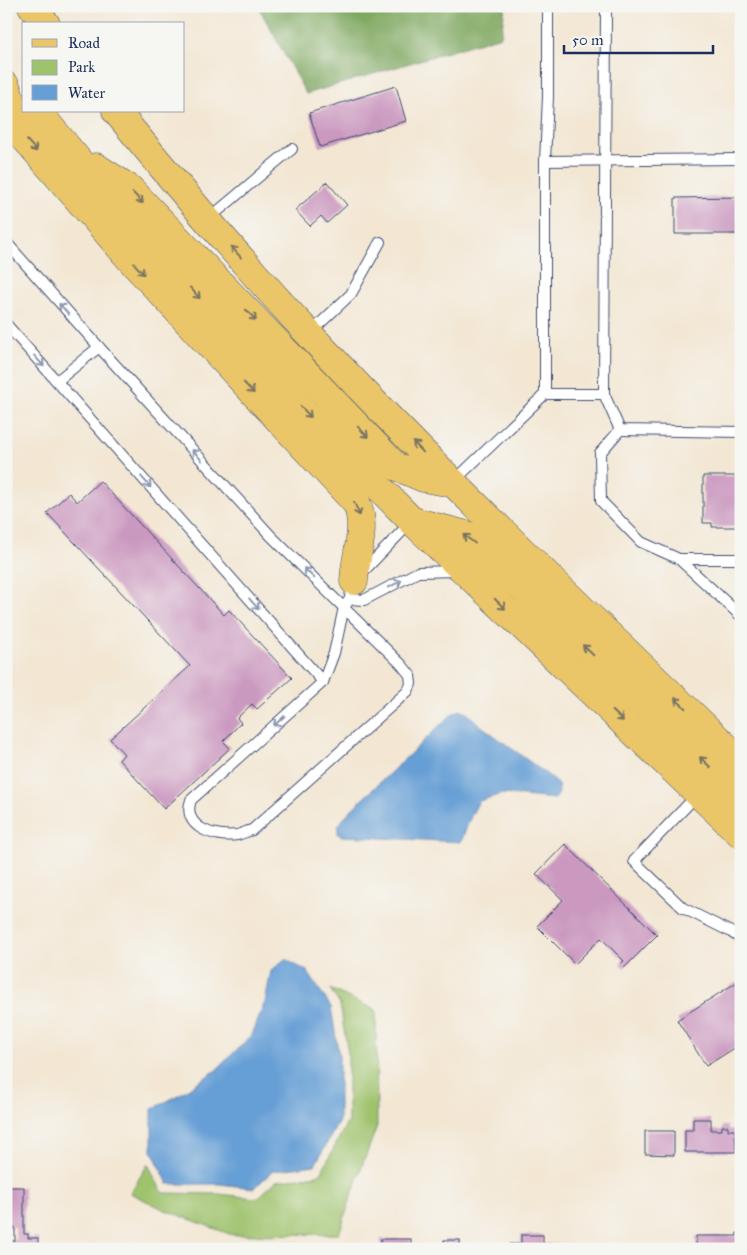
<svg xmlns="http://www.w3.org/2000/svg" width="747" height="1255" font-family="'IM FELL Great Primer',serif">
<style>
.green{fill:#9fc26c;stroke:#5d7865}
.forest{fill:#7fa860;stroke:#4d6c5f}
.water{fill:#669fd5;stroke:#40679a}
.building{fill:#cb99c0}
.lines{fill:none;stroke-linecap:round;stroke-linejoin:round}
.lane-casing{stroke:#3b4b70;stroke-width:12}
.primary-casing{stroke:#3b4b70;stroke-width:29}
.lane{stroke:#fff;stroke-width:10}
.primary{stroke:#ebc669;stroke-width:28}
.oneway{stroke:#797363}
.oneway2{stroke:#8d97ae}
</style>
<rect width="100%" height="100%" fill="#f6f6f2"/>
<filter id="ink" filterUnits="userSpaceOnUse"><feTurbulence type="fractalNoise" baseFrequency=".02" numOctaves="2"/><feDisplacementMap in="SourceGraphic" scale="10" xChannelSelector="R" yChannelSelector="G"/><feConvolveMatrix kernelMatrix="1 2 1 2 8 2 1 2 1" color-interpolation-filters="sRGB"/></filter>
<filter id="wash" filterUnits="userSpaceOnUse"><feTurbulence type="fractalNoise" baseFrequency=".0096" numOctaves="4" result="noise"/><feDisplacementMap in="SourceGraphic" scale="20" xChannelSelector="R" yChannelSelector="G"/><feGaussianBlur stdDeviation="1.12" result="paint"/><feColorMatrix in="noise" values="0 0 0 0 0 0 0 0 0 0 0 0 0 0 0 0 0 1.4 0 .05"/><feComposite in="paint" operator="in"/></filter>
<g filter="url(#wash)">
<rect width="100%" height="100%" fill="#f3e7d4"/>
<polygon class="green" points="330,989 376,1010 377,1126 356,1182 339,1234 232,1235 165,1210 130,1193 148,1164 160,1188 164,1193 219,1194 255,1198 260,1196 276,1181 317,1175 321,1173 348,1121 348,1054 340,1005"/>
<polygon class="forest" points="258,6 505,6 501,36 306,94"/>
<g class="water">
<polygon points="460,710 468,714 480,725 553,779 558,785 559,793 555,799 502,794 479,801 471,816 461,842 342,836 338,834 338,826 349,812 452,714"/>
<polygon points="285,959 307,971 331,1007 339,1056 339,1121 315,1165 273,1171 254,1188 219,1184 168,1184 152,1151 152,1109 177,1096 215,1071 252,1035 265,1002 271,971"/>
</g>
<g id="blocks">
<g class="building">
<polygon points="396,86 406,121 320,147 309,113"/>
<polygon points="327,182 347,205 327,223 321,216 310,226 295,210"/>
<polygon points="741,197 741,234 675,234 675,198"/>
<polygon points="703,476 741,476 740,527 712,527 712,523 703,523"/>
<polygon points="100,481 224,615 229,610 292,678 257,709 252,704 237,718 241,723 223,741 230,748 164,809 119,760 124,754 110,739 190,666 47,513 69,493 77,502"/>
<polygon points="565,844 657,935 624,968 620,964 624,961 601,938 575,964 537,926 563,900 536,874"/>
<polygon points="737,982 741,987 741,1044 706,1066 677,1020"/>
<polygon points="693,1119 711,1119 711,1130 722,1130 722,1126 728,1126 728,1130 735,1130 736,1152 685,1152 685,1130 693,1130"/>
<polygon points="645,1131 674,1131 674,1155 645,1154"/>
<polygon points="6,1187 24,1187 24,1234 28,1234 28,1238 38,1238 38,1249 6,1249 6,1241 15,1241 15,1227 6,1227"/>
<polygon points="737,1233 741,1233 741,1249 696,1249 696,1236 737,1236"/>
<polygon points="521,1235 543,1235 543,1244 558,1244 558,1249 509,1249 509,1244 521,1244"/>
<rect x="381" y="1239" width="30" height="10"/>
<rect x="444" y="1240" width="16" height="9"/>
</g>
</g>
</g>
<g filter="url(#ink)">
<use href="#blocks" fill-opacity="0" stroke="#3b4b70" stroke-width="1"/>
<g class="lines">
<g class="lane-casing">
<g id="lane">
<polyline points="606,6 604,394 620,430 741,432"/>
<polyline points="545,161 741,159"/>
<path d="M208,219C237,196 263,172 292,149"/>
<path d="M6,242L99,347L271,536L401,664L410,675L411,684L408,691L252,830C247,831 242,834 237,835C216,838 181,828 191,800L323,682L6,324"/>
<polyline points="310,333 351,294 380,242"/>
<polyline points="57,381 99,347"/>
<polyline points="545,394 545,161 548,97 548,6"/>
<polyline points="620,430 600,453 601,501 641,542 679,559 741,616"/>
<polyline points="453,482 545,394 604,394"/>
<polyline points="679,559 741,559"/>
<polyline points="350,599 364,600 418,572 457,571"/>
<polyline points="323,682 334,653 344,607 350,599 351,589 354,581 411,522"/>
<polyline points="698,794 634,861 683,908 731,932 741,939"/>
</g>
</g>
<g class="primary-casing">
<g id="primary">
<polyline points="32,6 46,24"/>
<path d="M6,86L23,136L138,268L357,504C367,530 355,555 354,581"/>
<polyline points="37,111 93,178 171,267 303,410 412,521 741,834"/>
<path d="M116,111C178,187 242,262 309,334C447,482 594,621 741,761"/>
<polyline points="96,167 130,189 395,466 423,478 452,483"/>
<polyline points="413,521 467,535 741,796"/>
</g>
</g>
<use href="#lane" class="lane"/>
<use href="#primary" class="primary"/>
</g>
<defs><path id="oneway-shaft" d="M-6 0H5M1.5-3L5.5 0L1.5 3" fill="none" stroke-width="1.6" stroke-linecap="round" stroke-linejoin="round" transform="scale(1.25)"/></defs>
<g class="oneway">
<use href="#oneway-shaft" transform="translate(32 146) rotate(49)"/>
<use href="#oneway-shaft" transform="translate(138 198) rotate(46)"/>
<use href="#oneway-shaft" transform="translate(236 252) rotate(-131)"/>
<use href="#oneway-shaft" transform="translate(139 269) rotate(48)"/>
<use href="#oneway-shaft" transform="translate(195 293) rotate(48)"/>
<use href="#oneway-shaft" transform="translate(251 315) rotate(46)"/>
<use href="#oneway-shaft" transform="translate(249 388) rotate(47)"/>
<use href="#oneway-shaft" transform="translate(306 412) rotate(46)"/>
<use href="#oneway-shaft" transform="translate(363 432) rotate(46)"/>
<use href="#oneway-shaft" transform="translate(418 447) rotate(-134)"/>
<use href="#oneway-shaft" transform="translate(357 509) rotate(66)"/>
<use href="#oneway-shaft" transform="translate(469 539) rotate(-143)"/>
<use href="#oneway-shaft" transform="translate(500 604) rotate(44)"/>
<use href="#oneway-shaft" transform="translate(588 650) rotate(-136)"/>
<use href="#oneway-shaft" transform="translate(680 703) rotate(-136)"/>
<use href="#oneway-shaft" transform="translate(618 716) rotate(44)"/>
<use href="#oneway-shaft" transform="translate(705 762) rotate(-136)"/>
</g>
<g class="oneway2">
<use href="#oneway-shaft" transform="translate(64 309) rotate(-132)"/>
<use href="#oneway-shaft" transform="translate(39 361) rotate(48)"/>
<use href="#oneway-shaft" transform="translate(197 455) rotate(-132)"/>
<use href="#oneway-shaft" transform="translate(146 482) rotate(49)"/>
<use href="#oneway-shaft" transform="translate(309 573) rotate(-136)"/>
<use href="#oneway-shaft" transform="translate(395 584) rotate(-28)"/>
<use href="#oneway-shaft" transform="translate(254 604) rotate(49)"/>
<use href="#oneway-shaft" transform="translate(279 721) rotate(138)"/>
</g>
</g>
<rect width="747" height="1255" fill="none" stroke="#f6f6f2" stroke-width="25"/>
<rect x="22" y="22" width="162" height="90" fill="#f6f6f2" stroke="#9ea6b7"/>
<rect x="32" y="39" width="25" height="8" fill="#ebc669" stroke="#9ea6b7"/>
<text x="68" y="48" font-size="15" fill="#1b2f5e">Road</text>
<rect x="32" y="60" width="25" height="15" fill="#9fc26c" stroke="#9ea6b7"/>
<text x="68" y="72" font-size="15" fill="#1b2f5e">Park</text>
<rect x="32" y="85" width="25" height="15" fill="#669fd5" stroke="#9ea6b7"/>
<text x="68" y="98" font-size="15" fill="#1b2f5e">Water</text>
<path d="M564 45v8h149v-8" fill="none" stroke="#1b2f5e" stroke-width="2.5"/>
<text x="572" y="45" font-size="15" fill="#1b2f5e" stroke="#f6f6f2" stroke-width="4" paint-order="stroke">50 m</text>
</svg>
